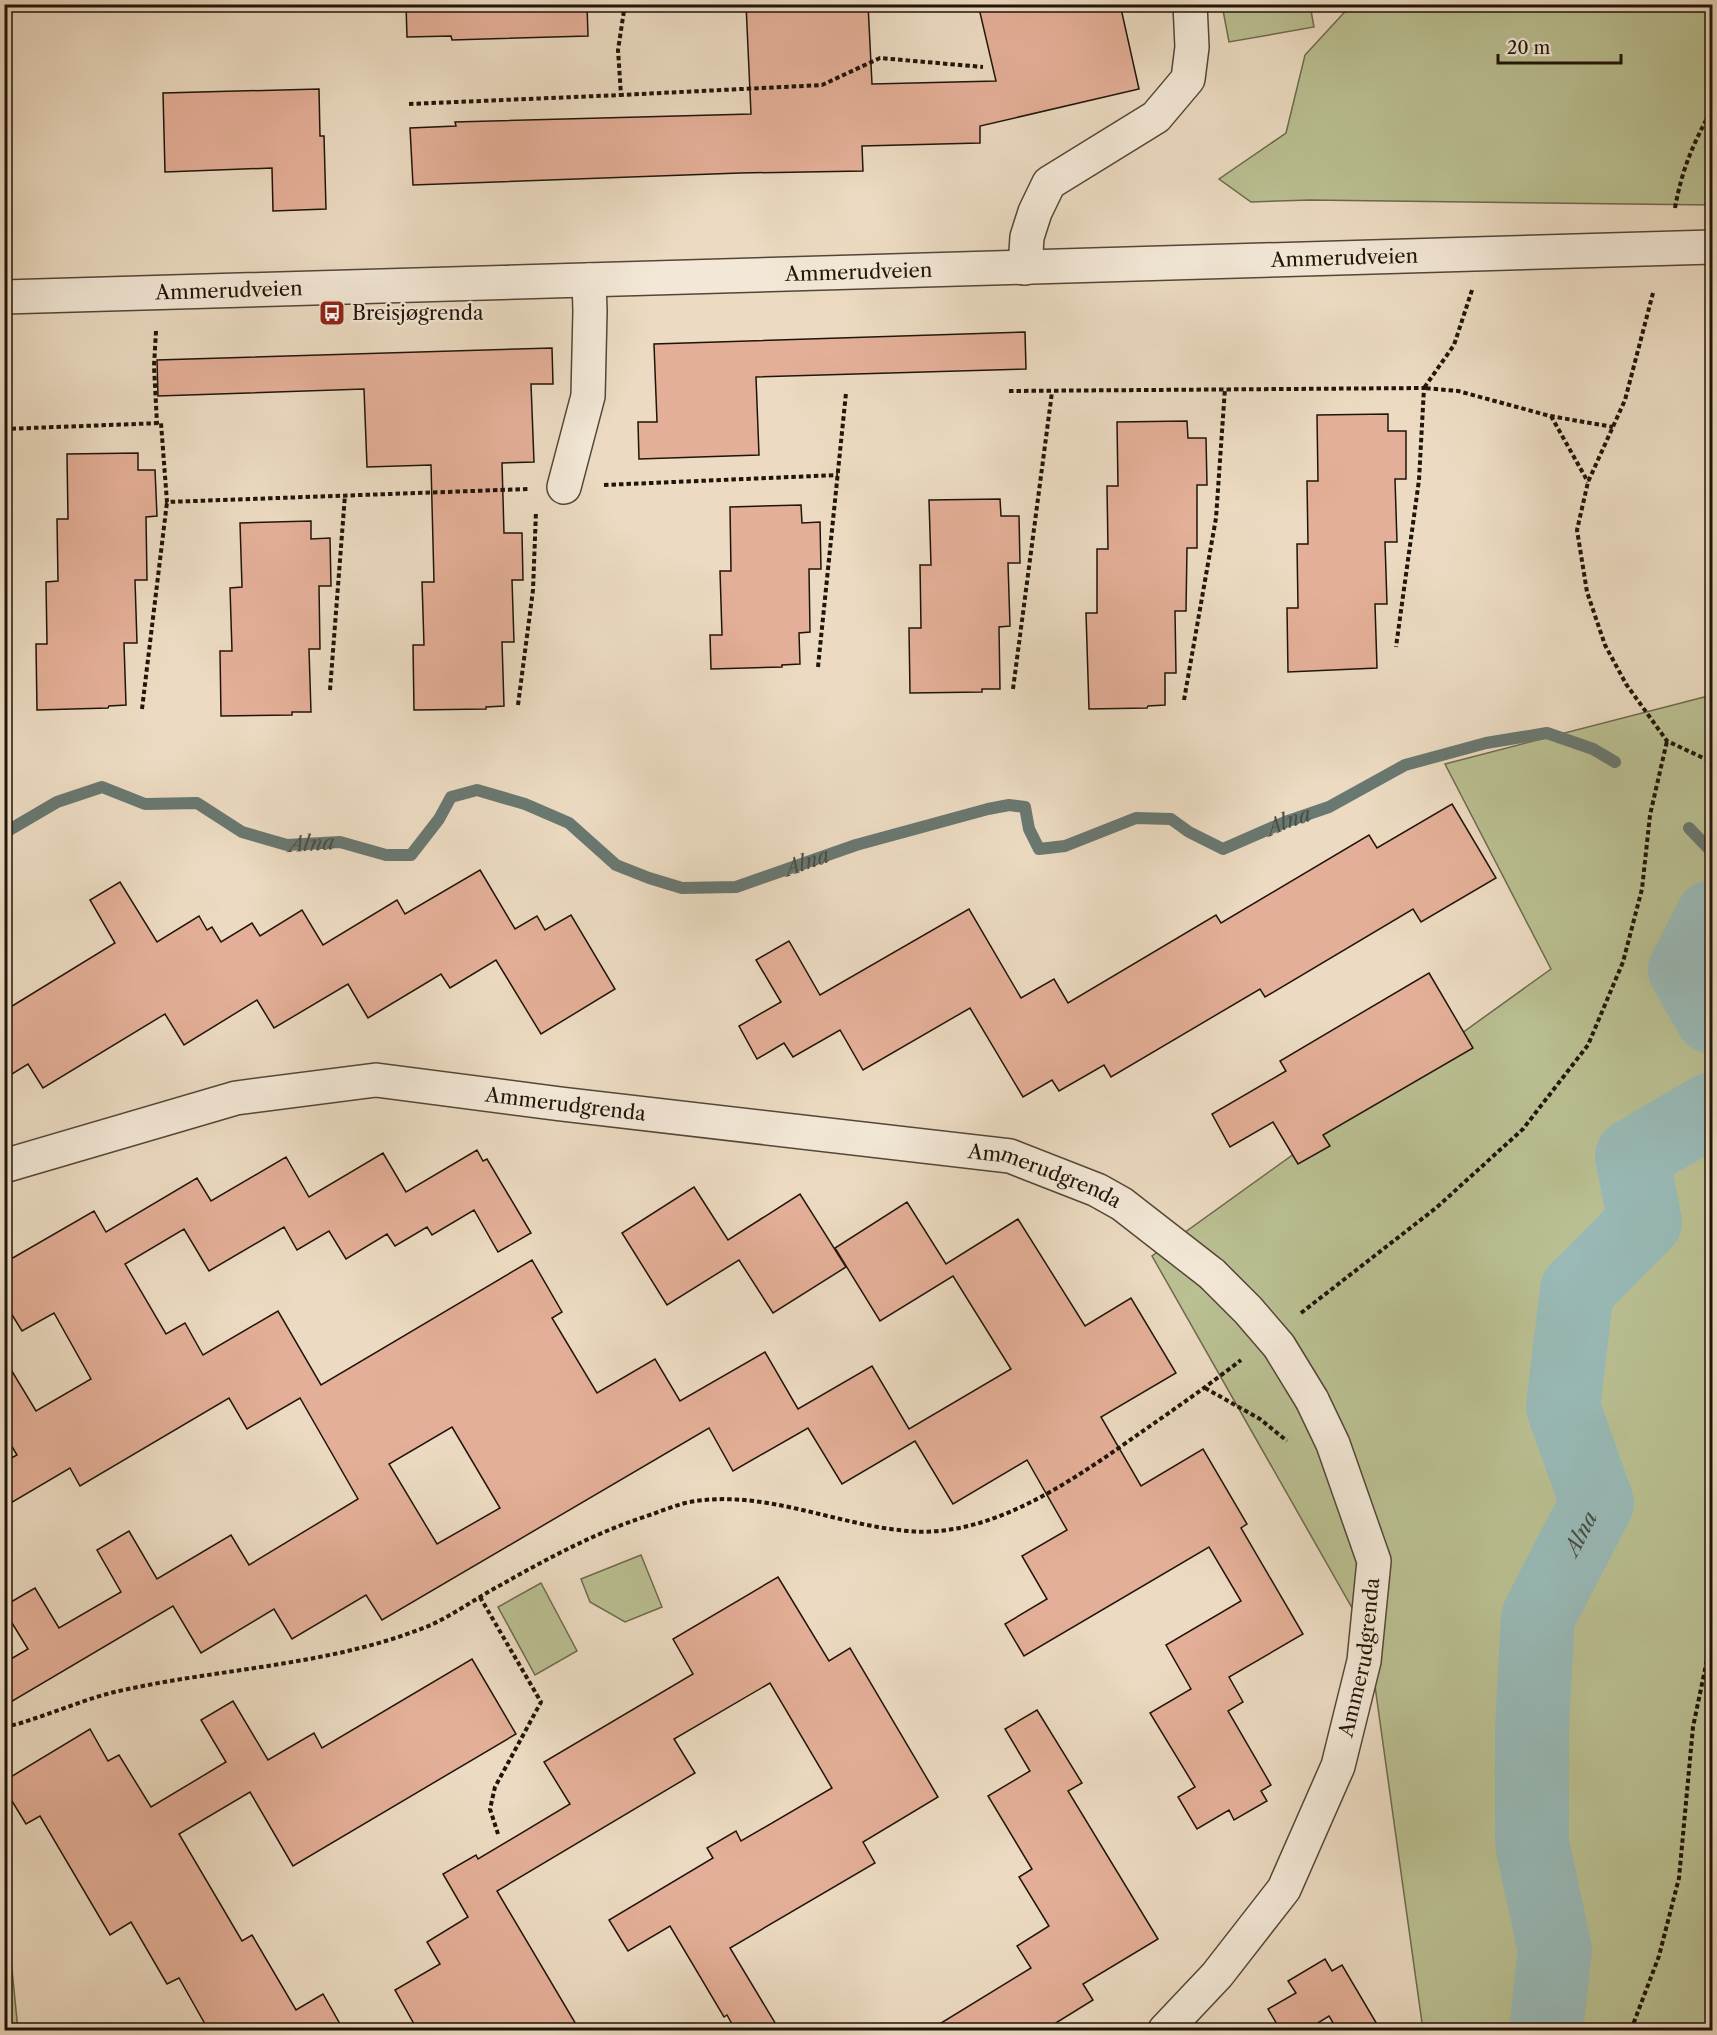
<svg xmlns="http://www.w3.org/2000/svg" width="1717" height="2035" font-family="'Libre Caslon Text',serif">
<style>
.green{fill:#bac092;stroke:#6d6a4e;stroke-width:1.5}
.lines{fill:none;stroke-linecap:round;stroke-linejoin:round}
.stream{stroke:#697871;stroke-width:12}
.river{stroke:#99bab7;stroke-width:74}
.building{fill:#e4af98;stroke:#201509;stroke-width:1.5;fill-rule:evenodd}
.minor-casing{stroke:#534637;stroke-width:36}
.path{stroke:#201509;stroke-width:4;stroke-dasharray:4.5 3;stroke-linecap:butt}
.minor{stroke:#f3e8d7;stroke-width:33}
.minor-bridge-casing{stroke:#534637;stroke-width:36;stroke-linecap:butt}
.minor-bridge{stroke:#f3e8d7;stroke-width:33}
.labels{text-anchor:middle;stroke-width:4.5;stroke-linejoin:round;paint-order:stroke}
.street-label{font-size:20px;fill:#201509;stroke:#f3e8d7}
.poi-label{font-size:20px;fill:#201509;stroke:#f3e8d7;text-anchor:start}
.water-label{font-size:21px;font-style:italic;fill:#4a4f46;stroke:#f3e8d7}
</style>
<rect width="100%" height="100%" fill="#ecdbc2"/>
<filter id="stains"><feTurbulence type="fractalNoise" baseFrequency=".00333" numOctaves="4"/><feColorMatrix values="0 0 0 0 .2 0 0 0 0 .09 0 0 0 0 .02 0 0 0 .5 -.17"/></filter>
<radialGradient id="worn" r=".72"><stop offset=".6" stop-color="#630" stop-opacity="0"/><stop offset="1" stop-color="#630" stop-opacity=".3"/></radialGradient>
<g class="green">
<polygon points="1352,4 1712,5 1712,205 1310,200 1251,202 1219,179 1286,133 1305,55"/>
<polygon points="1222,5 1310,5 1314,27 1229,42"/>
<polygon points="1712,695 1712,2030 1423,2030 1368,1636 1152,1256 1551,969 1445,764"/>
<polygon points="641,1555 662,1607 625,1622 590,1602 581,1579"/>
<polygon points="541,1583 577,1651 535,1675 498,1607"/>
<polygon points="4,1899 5,1899 18,2030 5,2030"/>
</g>
<g class="lines">
<g class="stream">
<polyline points="1689,828 1712,852"/>
<path id="s1" d="M4,833L57,802L102,787L145,804L197,803L242,832L287,845L340,842L386,855H411L439,819L451,797L477,790L525,804L569,823L616,865L649,878L682,888L736,887L856,845L988,809L1009,805L1025,807L1029,829L1039,849L1065,846L1136,818L1171,819L1189,832L1223,849L1285,822L1329,807L1405,765L1486,743L1547,733L1593,749L1615,762"/>
</g>
<g class="river">
<polyline points="1712,917 1685,970 1712,1017"/>
<path id="s2" d="M1546,2030L1555,1950L1532,1843V1726L1538,1617L1597,1503L1563,1407L1577,1290L1645,1222L1632,1156L1712,1109"/>
</g>
</g>
<g class="building">
<polygon points="406,4 587,4 588,36 452,40 451,36 407,37"/>
<polygon points="746,4 868,4 872,84 996,81 978,4 1120,4 1139,89 980,126 980,143 862,146 863,171 740,173 413,185 410,128 456,126 455,122 751,114"/>
<polygon points="319,89 320,136 324,136 326,209 273,211 272,168 165,172 163,93"/>
<polygon points="1025,332 1026,369 756,377 759,455 639,459 638,422 657,422 654,344"/>
<polygon points="552,348 553,384 531,384 534,462 502,463 504,533 522,533 523,580 512,580 514,642 502,642 504,706 486,707 486,709 414,710 413,645 424,645 422,582 434,582 431,465 367,467 364,389 158,396 157,360"/>
<polygon points="1388,414 1388,431 1406,431 1406,479 1395,479 1397,542 1385,542 1387,604 1375,604 1377,668 1288,672 1287,608 1298,608 1297,544 1308,544 1307,481 1318,481 1317,415"/>
<polygon points="1187,421 1188,438 1206,438 1207,485 1197,485 1197,548 1187,548 1186,611 1175,611 1176,673 1165,673 1165,705 1148,706 1147,708 1089,709 1086,613 1097,613 1097,549 1108,549 1107,486 1118,486 1117,422"/>
<polygon points="138,453 138,470 155,470 157,516 146,517 147,580 135,580 137,643 124,643 126,705 109,706 108,708 37,710 36,644 47,644 46,582 58,581 57,519 68,519 67,454"/>
<polygon points="1000,499 1001,516 1019,516 1020,563 1008,563 1010,626 999,627 1000,689 982,689 982,692 910,693 909,628 921,628 920,565 931,565 929,500"/>
<polygon points="801,505 802,523 820,522 821,569 809,569 810,632 799,633 800,664 782,665 782,667 711,669 710,635 722,635 720,571 731,571 730,507"/>
<polygon points="311,521 311,539 330,538 331,586 319,586 320,649 309,649 311,712 292,712 292,715 221,716 220,651 232,651 230,588 242,587 240,523"/>
<polygon points="1452,804 1496,878 1421,922 1413,909 1265,997 1260,989 1111,1077 1104,1065 1059,1091 1052,1080 1023,1097 970,1008 863,1070 840,1030 793,1057 784,1043 757,1059 739,1026 781,1002 756,960 789,941 820,995 969,909 1021,998 1054,979 1068,1003 1216,915 1221,923 1369,835 1377,848"/>
<polygon points="480,870 515,929 537,916 545,930 571,915 615,989 541,1034 496,960 450,988 441,974 368,1018 348,984 274,1028 257,1000 184,1045 165,1014 43,1088 28,1064 4,1079 4,1011 115,943 90,900 120,882 157,942 199,916 207,930 212,927 221,942 252,923 260,936 302,910 323,945 397,900 405,914"/>
<polygon points="1429,973 1473,1048 1323,1135 1330,1146 1298,1164 1273,1122 1230,1147 1212,1114 1286,1071 1280,1061"/>
<path d="M477,1150L483,1161L487,1159L531,1233L498,1252L474,1210L432,1235L427,1227L395,1246L387,1234L346,1259L329,1231L297,1250L284,1227L209,1271L184,1229L125,1264L166,1334L185,1323L203,1355L278,1311L321,1385L532,1260L562,1312L552,1318L597,1393L655,1359L680,1401L765,1352L798,1409L872,1366L909,1429L1011,1369L953,1276L880,1321L835,1248L907,1202L946,1264L1018,1219L1085,1326L1131,1298L1176,1373L1101,1417L1141,1486L1203,1449L1247,1524L1241,1528L1303,1634L1229,1677L1243,1702L1228,1711L1271,1785L1261,1791L1267,1801L1234,1820L1229,1810L1197,1829L1178,1797L1195,1787L1150,1713L1191,1689L1166,1645L1241,1601L1209,1547L1024,1656L1005,1624L1047,1599L1022,1556L1067,1530L1027,1460L953,1504L915,1441L842,1484L808,1428L733,1471L709,1428L382,1620L366,1595L292,1639L274,1609L201,1653L173,1606L4,1706V1663L28,1649L4,1610V1606L35,1588L59,1628L121,1592L97,1550L129,1531L157,1579L231,1535L249,1565L358,1499L300,1398L247,1429L229,1398L80,1486L70,1468L4,1507V1462L17,1455L4,1433V1358L36,1411L91,1379L54,1313L22,1331L4,1302V1263L94,1211L106,1232L197,1178L211,1201L286,1157L309,1197L383,1153L406,1192ZM452,1427L500,1508L437,1544L389,1464Z"/>
<polygon points="694,1187 728,1240 800,1194 846,1267 773,1313 739,1260 667,1305 622,1233"/>
<polygon points="778,1577 829,1661 850,1648 938,1797 863,1842 875,1863 730,1948 780,2031 736,2031 727,2015 724,2017 670,1926 628,1951 609,1920 713,1858 707,1848 736,1831 741,1841 832,1788 770,1683 674,1739 695,1773 497,1891 580,2031 418,2031 395,1990 440,1964 427,1942 468,1917 443,1874 476,1855 478,1859 570,1804 544,1762 693,1674 673,1639"/>
<polygon points="472,1659 516,1734 293,1866 250,1792 179,1834 242,1941 252,1935 296,2010 323,1994 344,2031 209,2031 179,1978 167,1984 131,1922 110,1935 40,1816 26,1824 4,1788 4,1781 90,1729 108,1761 119,1755 151,1807 226,1762 201,1720 233,1701 268,1760 314,1733 322,1748"/>
<polygon points="1037,1710 1082,1783 1068,1791 1158,1939 1083,1984 1093,2000 1043,2031 928,2031 1031,1968 1017,1946 1049,1926 1019,1877 1032,1869 988,1796 1030,1771 1005,1729"/>
<polygon points="1325,1959 1332,1971 1342,1965 1381,2031 1338,2031 1329,2016 1305,2031 1281,2031 1268,2009 1296,1993 1288,1981"/>
</g>
<g class="lines">
<g class="minor-casing">
<g id="minor">
<polyline points="1025,268 1027,237 1035,212 1049,183 1156,117 1188,79 1192,47 1190,4"/>
<path id="s3" d="M4,297L1712,247"/>
<polyline points="564,487 588,396 590,311 589,280"/>
<path id="s4" d="M4,1166L236,1098L376,1080L561,1104L1010,1156L1097,1190L1122,1204L1212,1274"/>
<path id="s5" d="M1165,2030L1217,1975L1284,1889L1338,1766L1364,1661L1374,1561L1333,1444L1312,1400"/>
</g>
</g>
<g class="path">
<polyline points="625,4 618,50 621,95 822,85 880,58 983,67"/>
<polyline points="409,104 621,95"/>
<path d="M1675,208C1682,169 1693,144 1712,109"/>
<polyline points="1472,290 1454,345 1424,388 1458,391 1550,416 1613,427"/>
<polyline points="1653,293 1625,400 1588,482 1577,530 1587,592 1605,645 1626,684 1667,741 1712,762"/>
<polyline points="156,331 154,366 157,424"/>
<polyline points="1009,391 1424,388 1419,480 1396,647"/>
<polyline points="1551,416 1588,482"/>
<polyline points="4,429 161,423 167,502 528,489"/>
<polyline points="604,485 838,475"/>
<polyline points="818,667 846,393"/>
<polyline points="1013,689 1052,392"/>
<polyline points="330,690 345,495"/>
<polyline points="1184,700 1216,518 1225,388"/>
<polyline points="518,705 533,590 536,511"/>
<polyline points="142,709 167,502"/>
<polyline points="1301,1313 1436,1208 1523,1129 1588,1045 1623,962 1642,889 1650,815 1667,741"/>
<polyline points="1205,1388 1260,1419 1287,1441"/>
<polyline points="480,1597 541,1702 495,1787 490,1809 498,1834"/>
<path d="M4,1726C15,1726 26,1721 36,1718C64,1709 91,1697 119,1691C221,1668 328,1666 426,1627C448,1618 469,1603 490,1591C543,1561 595,1532 653,1514C663,1510 674,1506 685,1503C760,1487 834,1525 908,1531C993,1539 1077,1477 1143,1431C1176,1408 1209,1385 1241,1360"/>
<polyline points="1631,2030 1659,1956 1679,1878 1693,1727 1712,1636"/>
</g>
<use href="#minor" class="minor"/>
<g class="minor-bridge-casing">
<polyline id="minor-bridge" points="1212,1274 1248,1310 1279,1346 1312,1400"/>
</g>
<use href="#minor-bridge" class="minor-bridge"/>
</g>
<defs>
<g id="bus-square" transform="scale(1.35)"><rect x="-9" y="-9" width="18" height="18" rx="4" fill="#8f2418" stroke="#f3e8d7"/><path d="M-5-6H5V4H4V6H2V4H-2V6H-4V4H-5ZM-3.5-4V0h7V-4ZM-3.5 1.2v1.5H-2V1.2ZM2 1.2v1.5H3.5V1.2Z" fill="#fff"/></g>
</defs>
<g fill-rule="evenodd">
<use href="#bus-square" x="332" y="313"/>
</g>
<g class="labels">
<g class="street-label">
<text dy="7" stroke="none"><textPath href="#s3" startOffset="1341">Ammerudveien</textPath></text>
<text dy="7" stroke="none"><textPath href="#s3" startOffset="855">Ammerudveien</textPath></text>
<text dy="7" stroke="none"><textPath href="#s3" startOffset="225">Ammerudveien</textPath></text>
<text dy="7" stroke="none"><textPath href="#s4" startOffset="574">Ammerudgrenda</textPath></text>
<text dy="7" stroke="none"><textPath href="#s4" startOffset="1060">Ammerudgrenda</textPath></text>
<text dy="7" stroke="none"><textPath href="#s5" startOffset="430">Ammerudgrenda</textPath></text>
</g>
<g class="poi-label">
<text x="352" y="320">Breisjøgrenda</text>
</g>
<g class="water-label">
<text dy="7" stroke="none"><textPath href="#s1" startOffset="1431">Alna</textPath></text>
<text dy="7" stroke="none"><textPath href="#s1" startOffset="332">Alna</textPath></text>
<text dy="7" stroke="none"><textPath href="#s1" startOffset="891">Alna</textPath></text>
<text dy="7" stroke="none"><textPath href="#s2" startOffset="510">Alna</textPath></text>
</g>
</g>
<rect width="1717" height="2035" fill="none" stroke="#ecdbc2" stroke-width="24"/>
<rect x="6" y="6" width="1705" height="2023" fill="none" stroke="#201509" stroke-width="3"/>
<rect x="12" y="12" width="1693" height="2011" fill="none" stroke="#201509" stroke-width="1.5"/>
<path d="M1498 54v9h123v-9" fill="none" stroke="#201509" stroke-width="3"/>
<text x="1507" y="54" font-size="18" fill="#201509" stroke="#f3e8d7" stroke-width="4.5" paint-order="stroke">20 m</text>
<rect width="100%" height="100%" filter="url(#stains)"/>
<rect width="100%" height="100%" fill="url(#worn)"/>
</svg>
